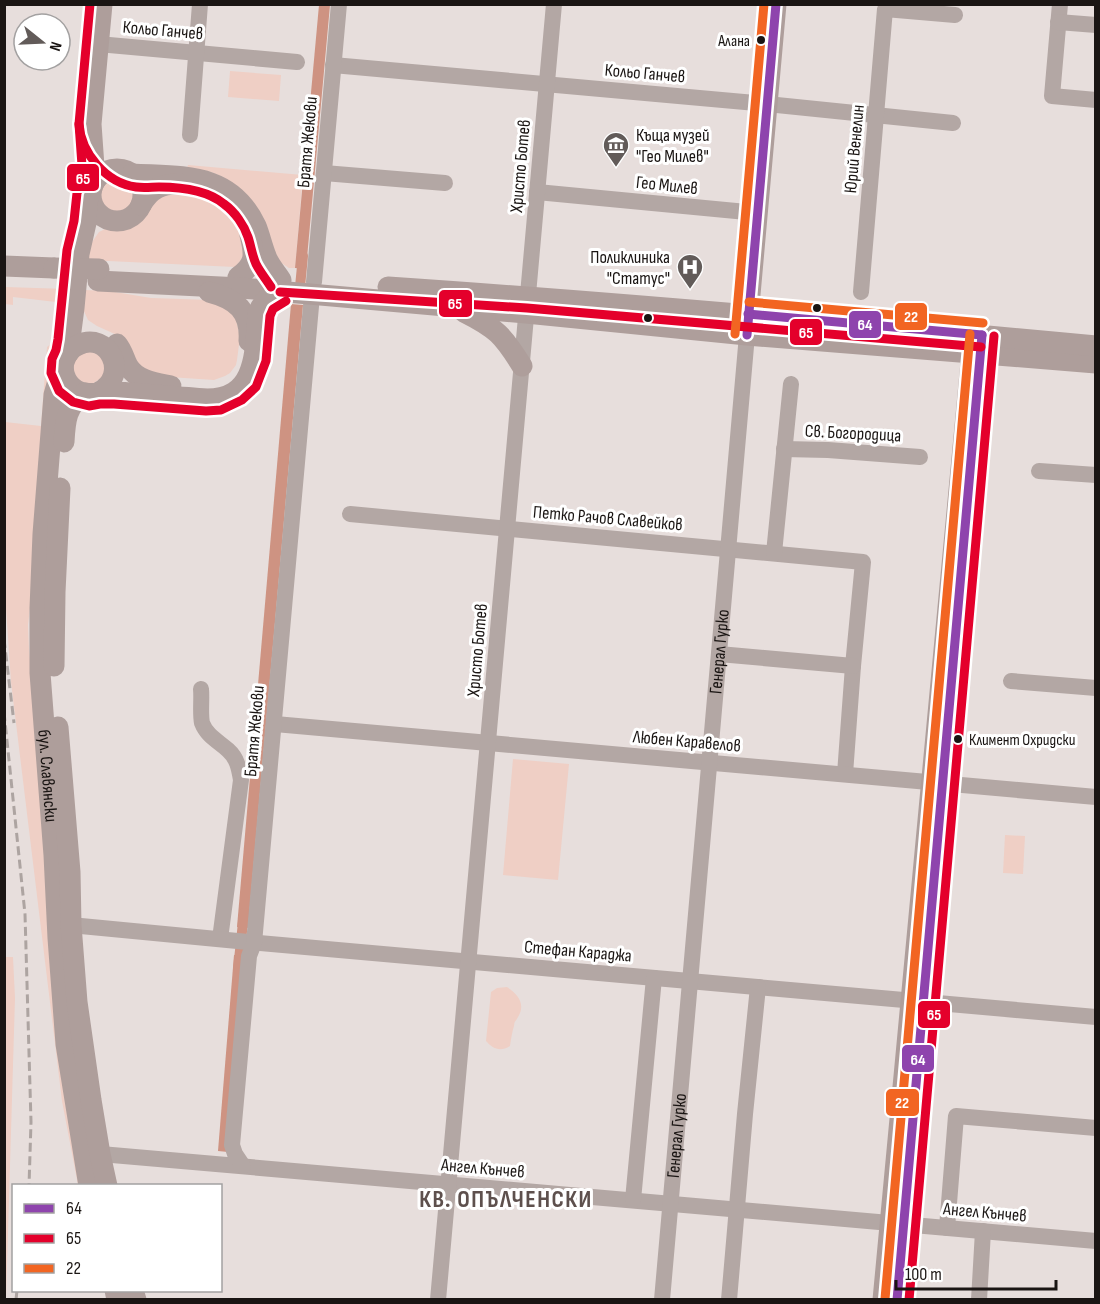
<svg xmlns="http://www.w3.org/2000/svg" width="1100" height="1304" font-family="'Sofia Sans Condensed',sans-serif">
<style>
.green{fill:#efcfc5}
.water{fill:#ce9382}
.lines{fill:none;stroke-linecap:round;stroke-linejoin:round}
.canal{stroke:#ce9382;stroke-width:10}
.minor{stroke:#b3a7a4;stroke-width:16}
.major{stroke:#ae9e9b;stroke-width:21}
.rail{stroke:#ada4a1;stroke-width:3;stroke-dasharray:9 4.5;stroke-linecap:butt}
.major-bridge{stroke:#ae9e9b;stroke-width:21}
.bus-1-casing{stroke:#fff;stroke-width:14}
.bus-2-casing{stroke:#fff;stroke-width:14}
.bus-3-casing{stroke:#fff;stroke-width:14}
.bus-1{stroke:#8e44ad;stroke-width:9}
.bus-2{stroke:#e4002b;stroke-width:9}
.bus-3{stroke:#f26522;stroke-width:9}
.bus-dot{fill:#1a1513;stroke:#fff;stroke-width:2}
.labels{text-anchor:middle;stroke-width:6;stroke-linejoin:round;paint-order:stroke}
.bus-label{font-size:16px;fill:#1a1513;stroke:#fff;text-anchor:end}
.street-label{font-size:18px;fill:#1a1513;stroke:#fff}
.poi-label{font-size:18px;fill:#1a1513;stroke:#fff;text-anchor:start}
.district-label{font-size:24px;font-weight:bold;letter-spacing:1.5px;fill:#5e504d;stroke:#fff}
.line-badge{stroke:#fff;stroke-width:2}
.badge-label{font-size:16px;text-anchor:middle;font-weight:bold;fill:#fff}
</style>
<rect width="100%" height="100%" fill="#e7dedc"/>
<g class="green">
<polygon points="230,71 281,75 279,101 228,97"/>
<polygon points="188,165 303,175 295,268 289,268 280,262 223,177 211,172 187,168"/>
<circle cx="117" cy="195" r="17"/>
<path d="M179,190C219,198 238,211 248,252L235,267L87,260L92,242L99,232L105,229L129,227L143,218L154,200Z"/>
<polygon points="5,287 68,289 28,625 29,649 82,1185 78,1185 62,1101 11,682 4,578 5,422 41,426 47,347 53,342 56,302 13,297 13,305 5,304"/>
<polygon points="85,290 109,291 151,298 210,300 231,312 236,319 240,337 237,360 236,365 230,373 225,376 214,380 154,376 142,372 117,335 97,326 88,320 83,309"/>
<polygon points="86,351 97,353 104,360 104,376 91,385 77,380 72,366 77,356"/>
<polygon points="513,759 569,764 558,880 503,875"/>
<polygon points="1005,835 1025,836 1023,874 1003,873"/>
<polygon points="4,957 13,957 15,998 6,1300 4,1299"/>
<path d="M507,987C518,994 526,1004 518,1017C515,1023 515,1019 514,1026C512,1032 511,1039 510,1046C500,1052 493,1049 486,1041L491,992L497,988Z"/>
</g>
<g class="water">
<polygon points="319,5 330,5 306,269 295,268"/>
<polygon points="291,304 303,305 248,928 237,927"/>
<polygon points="234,955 245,956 228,1152 218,1151"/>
</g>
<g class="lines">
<g class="canal">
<polyline points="299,297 303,256"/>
<polyline points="238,969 244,913"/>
</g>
<g class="minor">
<polyline points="1060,4 1052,96 1096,100"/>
<polyline points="1058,22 1096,25"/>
<polyline points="98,44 297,62"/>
<polyline points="333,65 767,104 953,123"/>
<polyline points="190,135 200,4"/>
<polyline points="324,173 445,183"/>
<polyline points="537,192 757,213"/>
<polyline points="314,282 339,4"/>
<polyline points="861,292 885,9 955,15"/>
<polyline points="784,449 828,450 920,457"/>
<polyline points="1039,471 1096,475"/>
<polyline points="350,514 863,562 853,666 845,774"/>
<polyline points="774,553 791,384"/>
<polyline points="719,654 853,666"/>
<polyline points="1011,681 1096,688"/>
<path d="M201,689C202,699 200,713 202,723C207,736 218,741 228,750C237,758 239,768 241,780L220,939"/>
<polyline points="275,724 1096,797"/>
<polyline points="60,924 248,942 1096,1017"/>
<polyline points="89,1153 1096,1241"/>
<polyline points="243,1166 235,1154 232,1145 249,956 254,943 312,295"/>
<polyline points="633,1200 654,978"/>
<polyline points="947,1228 956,1116 1096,1128"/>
<polyline points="438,1300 554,4"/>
<path id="s1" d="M662,1300L747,335"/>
<polyline points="729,1300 745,1114 758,987"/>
<polyline points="979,1300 983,1231"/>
</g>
<g class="major">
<circle cx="117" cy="195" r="26"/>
<path d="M132,174C182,177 230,171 256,226C260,236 262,246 266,256C269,265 276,272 281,280"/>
<polyline points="95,181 91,124 102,4"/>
<path d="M141,205C150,189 162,183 180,184"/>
<polyline points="4,266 54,268"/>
<path d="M238,277C256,264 255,255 250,235"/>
<polyline points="98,281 241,288 526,313 747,335 1096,363"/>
<path d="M388,287C624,303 860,324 1096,346"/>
<path d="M209,292C236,299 251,311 249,341"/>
<path d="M464,312C496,328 503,335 522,366"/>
<polyline points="747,328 776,4"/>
<path d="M117,344C123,351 124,359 128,366C137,381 156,383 171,386"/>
<polyline points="68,354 74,308 79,254 86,223 87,201 92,188"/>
<path id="s2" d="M63,367L58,381L54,395L43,534L40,608V673L54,855L58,938L66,1044L89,1186"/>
<path d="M99,392C131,375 108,330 78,345C71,348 66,355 64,362C61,374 68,387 80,392C90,396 104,391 116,392C146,394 177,397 207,399C258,399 255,350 258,313C262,302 269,297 279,291"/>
<path d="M64,442C65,422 66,405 85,393"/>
<polyline points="54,666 55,592 60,488"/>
<polyline points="58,727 70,872 71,925 77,1002 91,1100 100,1154 107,1186"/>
<polyline points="115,1290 117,1300"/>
<polyline points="133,1290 136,1300"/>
<polyline points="883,1300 973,341"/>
</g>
<g class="rail">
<polyline points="4,639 14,723"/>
<polyline points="4,712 25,914 31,1122 29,1186"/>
<polyline points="16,1300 17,1290"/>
</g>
<polyline class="major-bridge" points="54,268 99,269"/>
<g class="bus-1-casing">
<g id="bus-1">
<polyline points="748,314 982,335"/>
<polyline points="747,335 776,4"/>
<polyline points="897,1300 982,335"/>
</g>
</g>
<g class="bus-2-casing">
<g id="bus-2">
<polyline points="90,4 79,124 83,179 77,193 74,221 67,250 58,339 56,350 52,359 51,373 59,391 73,402 89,406 100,404 114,404 206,411 221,410 242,400 256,387 266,361 270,316 273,309 286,301"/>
<path d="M79,124C81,153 106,183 136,187C144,188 152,187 159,187C181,187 207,190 224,204C235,212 244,225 248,237C251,246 252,255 256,264C260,272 266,279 271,287"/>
<polyline points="280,292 527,308 981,347"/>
<polyline points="909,1300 994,336"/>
</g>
</g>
<g class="bus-3-casing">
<g id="bus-3">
<polyline points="749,302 983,323"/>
<polyline points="735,334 764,4"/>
<polyline points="885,1299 970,334"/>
</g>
</g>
<use href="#bus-1" class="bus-1"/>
<use href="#bus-2" class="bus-2"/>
<use href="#bus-3" class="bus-3"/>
</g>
<defs>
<g id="museum-pin" transform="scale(1.35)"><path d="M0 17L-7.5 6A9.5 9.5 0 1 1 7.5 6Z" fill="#625b59" stroke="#fff"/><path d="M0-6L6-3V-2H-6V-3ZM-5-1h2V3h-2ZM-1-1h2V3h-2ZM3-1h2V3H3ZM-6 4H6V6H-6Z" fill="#fff"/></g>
<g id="hospital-pin" transform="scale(1.35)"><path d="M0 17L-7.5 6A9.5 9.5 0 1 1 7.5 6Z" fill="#625b59" stroke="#fff"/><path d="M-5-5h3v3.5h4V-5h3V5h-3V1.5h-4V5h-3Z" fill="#fff"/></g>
</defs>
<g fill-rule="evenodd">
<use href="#museum-pin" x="616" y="145"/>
<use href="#hospital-pin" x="690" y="267"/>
</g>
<g class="bus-dot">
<circle cx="761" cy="40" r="5"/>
<circle cx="817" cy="308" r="5"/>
<circle cx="648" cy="318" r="5"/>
<circle cx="958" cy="739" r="5"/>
</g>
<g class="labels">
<g class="bus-label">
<text x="750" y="46">Алана</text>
<text x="969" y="745" text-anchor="start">Климент Охридски</text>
</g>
<g class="street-label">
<text transform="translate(163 30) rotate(5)" y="6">Кольо Ганчев</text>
<text transform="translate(645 73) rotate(5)" y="6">Кольо Ганчев</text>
<text transform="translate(307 142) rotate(-85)" y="6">Братя Жекови</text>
<text transform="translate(854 149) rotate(-85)" y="6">Юрий Венелин</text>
<text transform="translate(520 166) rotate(-85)" y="6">Христо Ботев</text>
<text transform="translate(667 185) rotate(6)" y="6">Гео Милев</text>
<text transform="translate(853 433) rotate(3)" y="6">Св. Богородица</text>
<text transform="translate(608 518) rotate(5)" y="6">Петко Рачов Славейков</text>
<text transform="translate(477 650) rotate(-85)" y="6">Христо Ботев</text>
<text dy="6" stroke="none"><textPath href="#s1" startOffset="651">Генерал Гурко</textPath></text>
<text transform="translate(254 731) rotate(-85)" y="6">Братя Жекови</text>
<text transform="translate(687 741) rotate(5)" y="6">Любен Каравелов</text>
<text dy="6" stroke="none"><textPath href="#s2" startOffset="411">бул. Славянски</textPath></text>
<text transform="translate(578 951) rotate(5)" y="6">Стефан Караджа</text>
<text dy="6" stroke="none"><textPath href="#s1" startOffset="165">Генерал Гурко</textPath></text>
<text transform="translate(483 1168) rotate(5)" y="6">Ангел Кънчев</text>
<text transform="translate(985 1212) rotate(5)" y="6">Ангел Кънчев</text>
</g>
<g class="poi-label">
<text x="636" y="141">Къща музей<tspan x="636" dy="21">"Гео Милев"</tspan></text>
<text x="670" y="263" text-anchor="end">Поликлиника<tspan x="670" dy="21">"Статус"</tspan></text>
</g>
<g class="district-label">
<text x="506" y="1207">КВ. ОПЪЛЧЕНСКИ</text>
</g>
</g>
<g class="line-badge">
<rect x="66" y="163" width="34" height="29" rx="6" fill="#e4002b"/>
<rect x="438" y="289" width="35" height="29" rx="6" fill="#e4002b"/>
<rect x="894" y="302" width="34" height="29" rx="6" fill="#f26522"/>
<rect x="848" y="310" width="34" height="29" rx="6" fill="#8e44ad"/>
<rect x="789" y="318" width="34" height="28" rx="6" fill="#e4002b"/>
<rect x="917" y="1000" width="34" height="29" rx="6" fill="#e4002b"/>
<rect x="901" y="1044" width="34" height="29" rx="6" fill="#8e44ad"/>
<rect x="885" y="1088" width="35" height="29" rx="6" fill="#f26522"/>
</g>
<g class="badge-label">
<text x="83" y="184">65</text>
<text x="455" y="309">65</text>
<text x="911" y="322">22</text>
<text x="865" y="330">64</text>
<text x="806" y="338">65</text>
<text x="934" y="1020">65</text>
<text x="918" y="1065">64</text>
<text x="902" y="1108">22</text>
</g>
<rect width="1100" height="1304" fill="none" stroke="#1a1513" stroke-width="12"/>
<rect x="12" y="1184" width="210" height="108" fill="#ffffff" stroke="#a3a1a1" stroke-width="1.5"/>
<rect x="24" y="1204" width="30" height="9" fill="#8e44ad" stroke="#a3a1a1" stroke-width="1.5"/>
<text x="66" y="1214" font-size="18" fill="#1a1513">64</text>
<rect x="24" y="1234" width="30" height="9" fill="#e4002b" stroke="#a3a1a1" stroke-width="1.5"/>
<text x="66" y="1244" font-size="18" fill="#1a1513">65</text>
<rect x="24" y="1264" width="30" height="9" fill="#f26522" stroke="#a3a1a1" stroke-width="1.5"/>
<text x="66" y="1274" font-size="18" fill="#1a1513">22</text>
<g transform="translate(42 42) rotate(108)"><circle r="28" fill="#ffffff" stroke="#a3a1a1" stroke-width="1.5"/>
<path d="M0-4.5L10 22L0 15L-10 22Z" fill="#625b59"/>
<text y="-9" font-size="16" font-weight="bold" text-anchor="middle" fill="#1a1513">N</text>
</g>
<path d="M896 1280v9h160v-9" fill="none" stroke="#1a1513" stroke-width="3"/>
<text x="905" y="1280" font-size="18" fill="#1a1513" stroke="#ffffff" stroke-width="4.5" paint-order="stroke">100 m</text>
</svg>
